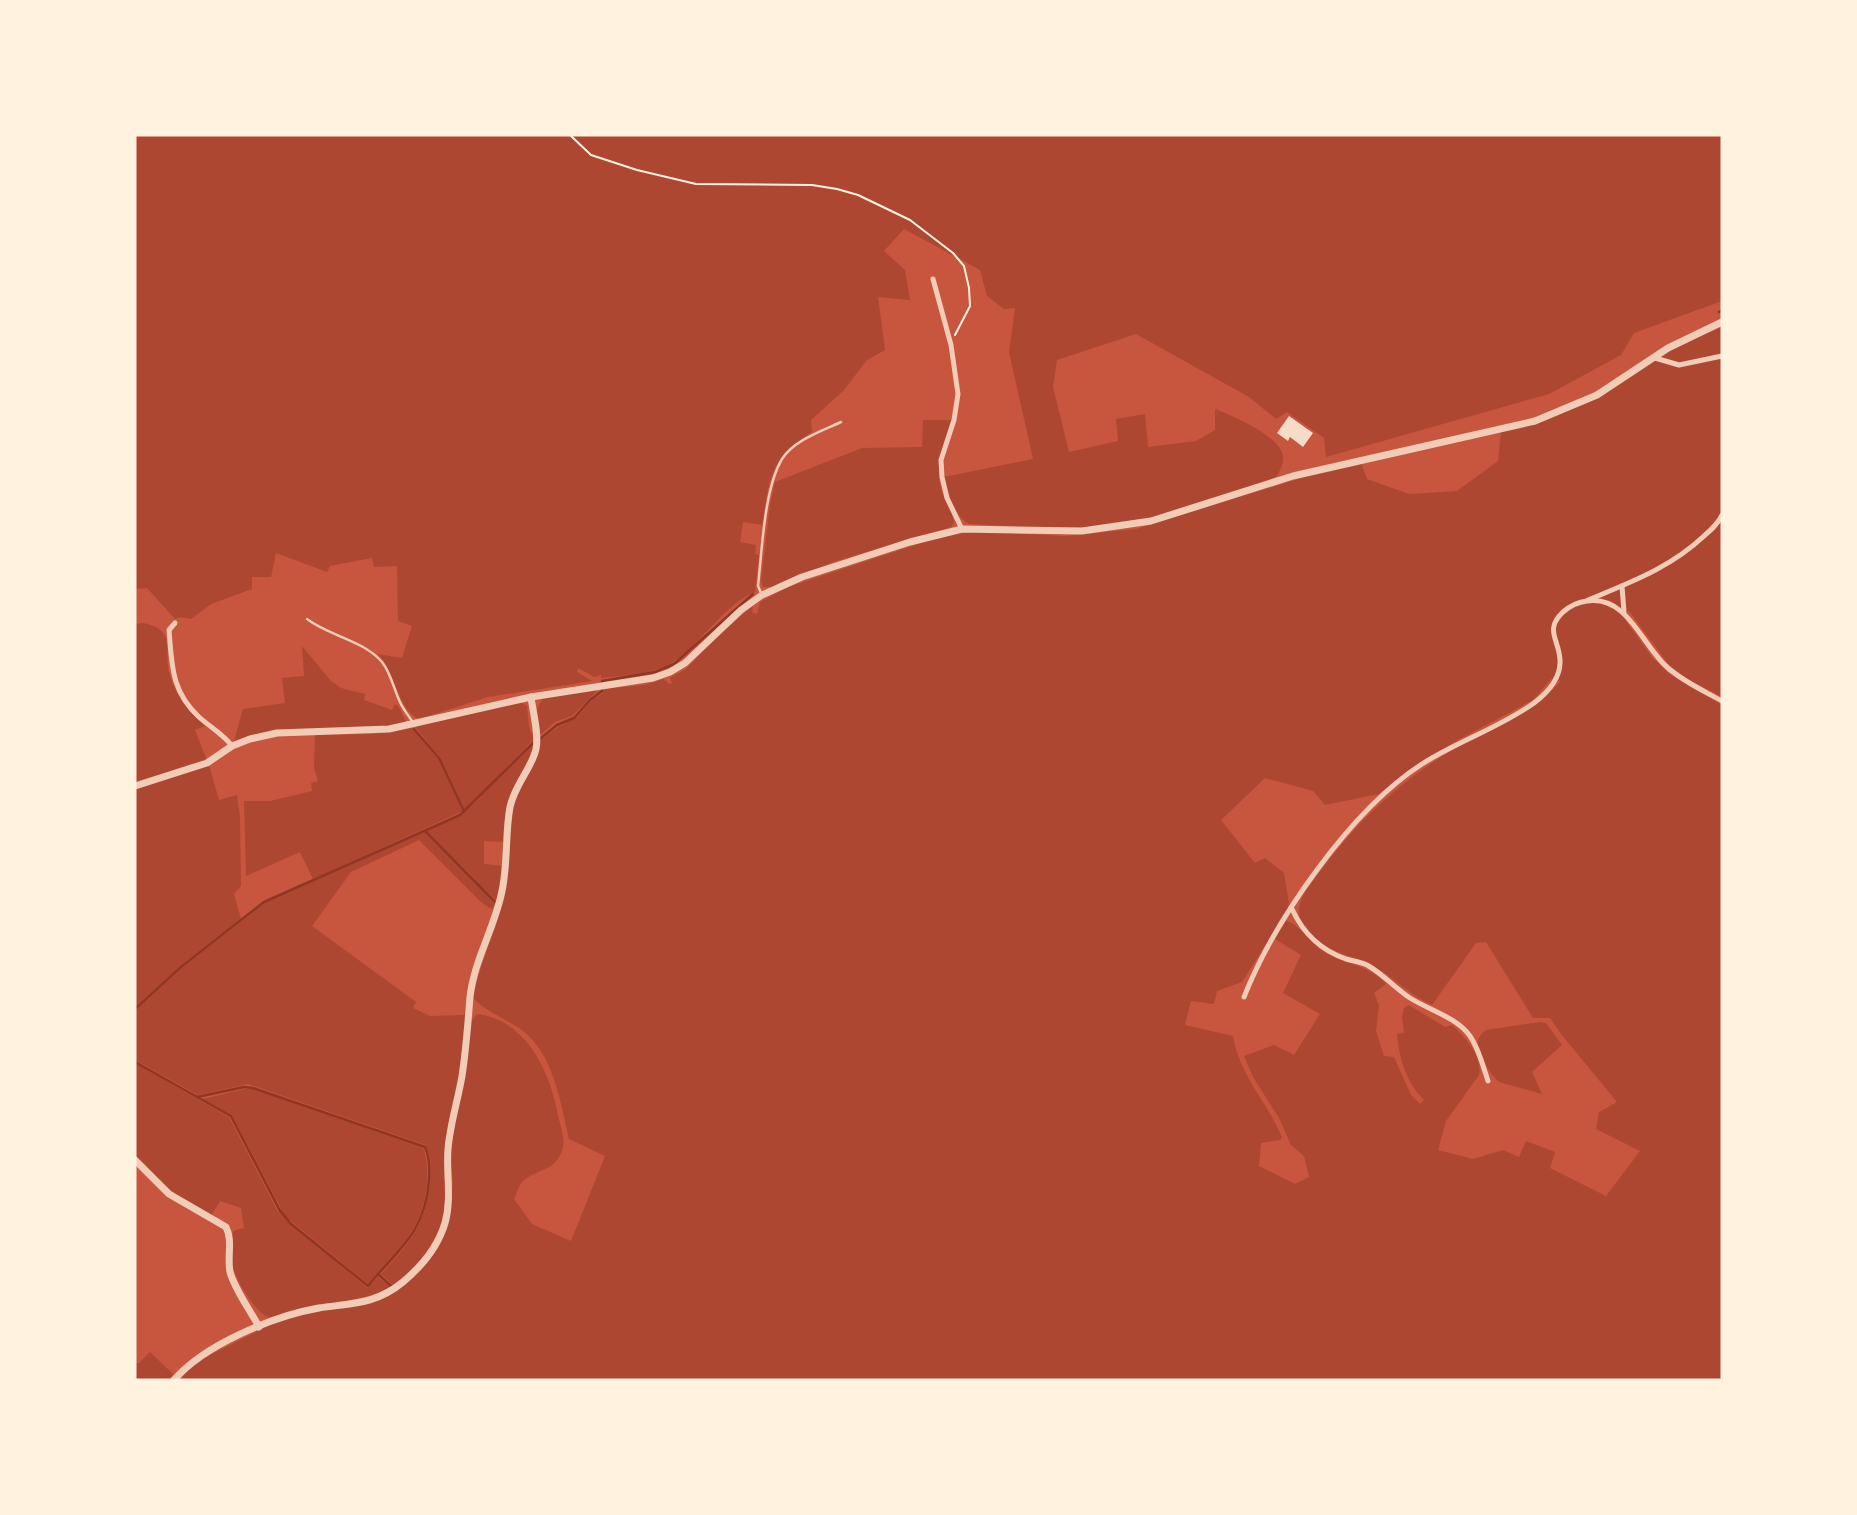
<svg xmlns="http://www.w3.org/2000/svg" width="1857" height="1515" font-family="'DejaVu Sans',sans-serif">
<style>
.green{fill:#ae4732;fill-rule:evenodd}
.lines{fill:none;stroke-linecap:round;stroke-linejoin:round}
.stream{stroke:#8f3625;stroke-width:2.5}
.building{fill:#f7dbc8}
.path{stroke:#fff3e0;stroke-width:2}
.service{stroke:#f1ccb7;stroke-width:2.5}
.minor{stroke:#f1ccb7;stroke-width:5}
.tertiary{stroke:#f1ccb7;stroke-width:7}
</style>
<rect width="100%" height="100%" fill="#c8553d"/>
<g class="green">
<path d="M135,135H1722V301L1634,333L1621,355L1549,394L1326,457L1324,438L1287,412L1276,419L1249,397L1136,334L1057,360L1053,387L1069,452L1118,441L1116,419L1145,414L1148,447L1196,441L1215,430V409C1233,416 1280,436 1283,456C1284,464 1280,471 1276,477C1222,496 1167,518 1110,525C1063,531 1015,526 969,524C953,515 949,494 944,477L1033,459L1009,352L1015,308L1004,309L987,296L980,270L904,229L884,251L905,270L910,300L878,297L885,350L867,360L844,390L811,420L812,432C769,459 770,478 762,525L743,522L740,542L756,545L755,554L759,555L755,592C725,604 703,641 676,660C654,675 626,675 601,678V675L594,677L578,668L577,672L592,681L488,697L419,719C399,712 394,670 378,654L402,658L412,626L398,621L397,566L374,567L372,558L330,566L327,572L276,553L271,577H252V589L211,604L191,619L180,617L175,619L147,588L135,589Z"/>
<path d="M1722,327V697L1689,680L1669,665L1629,611L1622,615L1651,656L1668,673L1722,705V1380H181L185,1372L202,1359L272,1324L312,1311L371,1304L415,1276L429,1261L441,1241L448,1221L453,1181L450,1156L470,1023L477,1014C527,1020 550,1072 558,1115C560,1125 565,1138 563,1147C557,1171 540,1168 524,1180C519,1184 517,1193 514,1199L532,1224L571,1241L605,1156L569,1139C560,1101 554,1052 519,1028C504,1018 485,1011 473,998C480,961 498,927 505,890C511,862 504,825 514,800C522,780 538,763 540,741L558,727L577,717L592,700L602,694L604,689L644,685L664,679L669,684L672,683L670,678L686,669L724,630L753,606L752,613L757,614L760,602L788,587L927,541L962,533L989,532L1066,536L1136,529L1360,460L1367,479L1409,494L1457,491L1498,461L1501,431L1560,414L1667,350ZM1551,679L1561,681C1532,714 1491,727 1454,749C1400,781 1356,822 1319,873C1310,885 1293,904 1301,920C1318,955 1352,952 1380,970C1398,982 1412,996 1432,1005L1476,943L1486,942L1533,1018H1550L1561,1034L1617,1102L1599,1112L1596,1129L1640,1151L1606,1196L1550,1168L1555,1152L1526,1141L1519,1157L1503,1150L1473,1159L1438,1150L1446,1121L1479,1075C1483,1056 1465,1037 1452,1025L1445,1027L1409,1005L1404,1008L1402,1017L1404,1033L1397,1034C1399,1058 1406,1082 1424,1100L1420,1104L1411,1095L1394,1057L1384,1056L1376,1031L1379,1005L1374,993L1386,984C1369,965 1345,964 1324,952C1311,944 1299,923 1286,921L1275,939L1301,955L1283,993L1320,1014L1294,1055L1274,1045L1244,1056L1253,1077L1279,1118L1291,1145L1304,1156L1309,1177L1295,1184L1259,1166L1261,1143L1280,1140L1282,1137C1267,1102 1239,1074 1233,1036L1185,1025L1191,1001L1214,1004L1217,991L1242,982L1287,911L1289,903L1284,873L1265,858L1255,863L1221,820L1265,778L1313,791L1325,805L1379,794L1415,766L1458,740L1533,700Z"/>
<path d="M923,420H951C944,444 934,466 942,492C945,502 953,512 954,523L951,527L833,562L773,587H763L761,581L770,505L775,482L862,448L922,447Z"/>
<path d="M142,623C178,629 163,650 170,675C175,696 191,712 205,726L195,730L207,760L135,782V624Z"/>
<polygon points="302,646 331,681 341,688 365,694 364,700 392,710 395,704 399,707 406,722 390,727 273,730 234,741 243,709 285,703 282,678 304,676"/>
<polygon points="598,690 572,716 555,722 539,736 535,714 542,699 550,696"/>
<path d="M520,702L527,706L529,727L534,739L488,786L490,787L531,745H534L528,763L511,792L505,842L484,841V864L504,866L497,901L484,889L482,890L495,905L492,909L482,903L419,840L351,872L312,926L416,1002L413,1008L430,1016L466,1015L443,1218C433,1248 418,1266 393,1285L381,1274C409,1244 426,1225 430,1183C432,1170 432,1156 425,1145L248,1084L198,1095L135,1060V1011L182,968L265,903L424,832L474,882L476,880L426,831L460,816L482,796L479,794L465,810L440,757L415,727Z"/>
<polygon points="413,728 438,759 463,811 313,879 300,852 246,876 244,801 270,801 312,791 311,783 318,781 314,768 315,735 374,734"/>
<polygon points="209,765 219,800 237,795 240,817 241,886 234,894 241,919 180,966 135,1007 135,790"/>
<path d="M1540,1022L1546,1023L1562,1045L1532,1072L1542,1094L1499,1082C1491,1075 1478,1056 1478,1045C1477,1038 1481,1034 1486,1030Z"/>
<path d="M135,1063L229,1117L278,1212L281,1209L232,1115L203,1099L244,1089H254L423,1148C427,1157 428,1170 427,1181C424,1228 398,1251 368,1284L291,1221L289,1222L366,1287L368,1288L378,1277L390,1287C364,1302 338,1300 310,1306C297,1309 281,1320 268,1317C256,1314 234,1277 232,1264C230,1254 233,1242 233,1231L244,1228L241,1208L220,1201L211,1216C181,1201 157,1180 135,1156Z"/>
<polygon points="150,1352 173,1374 169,1380 135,1380 135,1363 139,1363"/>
</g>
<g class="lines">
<g class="stream">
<polyline points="1719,312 1722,311"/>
<polyline points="414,729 439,758 464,811"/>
<polyline points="540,739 557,725 574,718 590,700 602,691 602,681 655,672 674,664 753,594"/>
<polyline points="425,831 496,903"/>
<polyline points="135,1009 181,967 264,902 460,815 534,742"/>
<polyline points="135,1062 231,1116 279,1209 290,1223 368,1286 378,1274 391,1286"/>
<path d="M197,1097L244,1087L253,1088L425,1147C429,1156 430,1169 429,1180C426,1224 407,1243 378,1274"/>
</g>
</g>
<polygon class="building" points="1289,416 1313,433 1303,447 1290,437 1288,441 1277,433"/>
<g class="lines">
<polyline class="path" points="570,135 591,155 637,170 696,184 812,185 837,189 858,195 910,220 953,253 964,266 969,288 970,306 955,335"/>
<g class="service">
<path d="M762,595L758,586C762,551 764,489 782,459C794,440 822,431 841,422"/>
<path d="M307,619C329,636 363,640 382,662C391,673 394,690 400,702C403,709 408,715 412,721"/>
</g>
<g class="minor">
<polyline points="933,279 951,345 958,394 954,420 941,460 942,477 947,498 962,529"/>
<polyline points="1655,358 1679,365 1722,356"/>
<polyline points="1622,586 1624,612"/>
<path d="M1588,600C1631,582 1670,568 1704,536C1711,530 1718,524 1722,515"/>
<path d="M175,623L169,630C172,665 171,691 199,717C210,727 223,734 232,746"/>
<path d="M1292,909C1303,933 1320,950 1346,959C1353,961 1360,962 1367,965C1383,974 1395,988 1410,998C1429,1010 1456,1017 1470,1036C1479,1049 1483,1066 1488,1081"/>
<path d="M1244,997C1275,919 1351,810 1422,764C1458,741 1499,728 1534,703C1547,693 1561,678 1560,660C1559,639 1544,630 1563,612C1570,606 1578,602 1587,601C1628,595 1642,646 1668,668C1684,682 1704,691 1722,701"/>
</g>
<g class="tertiary">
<polyline points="135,786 207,763 232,746 250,739 277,733 389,729 531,697 653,678 670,672 685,663 741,610 762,595 802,577 910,542 962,529 1082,531 1151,521 1293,476 1535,421 1597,395 1668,348 1722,322"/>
<path d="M135,1160L169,1194L226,1227C233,1241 227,1257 230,1272C235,1290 250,1310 259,1327"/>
<path d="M174,1380C204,1345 273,1316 319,1308C351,1303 375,1305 403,1282C422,1266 438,1247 445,1223C452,1198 446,1173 448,1149C450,1124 458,1100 462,1076C466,1050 468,1023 470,997C474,960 495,927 502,891C508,863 505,834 510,807C515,784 532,768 536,749C539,733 533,713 531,697"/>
</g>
</g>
<rect width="1857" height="1515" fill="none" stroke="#fff3e0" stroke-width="273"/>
</svg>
